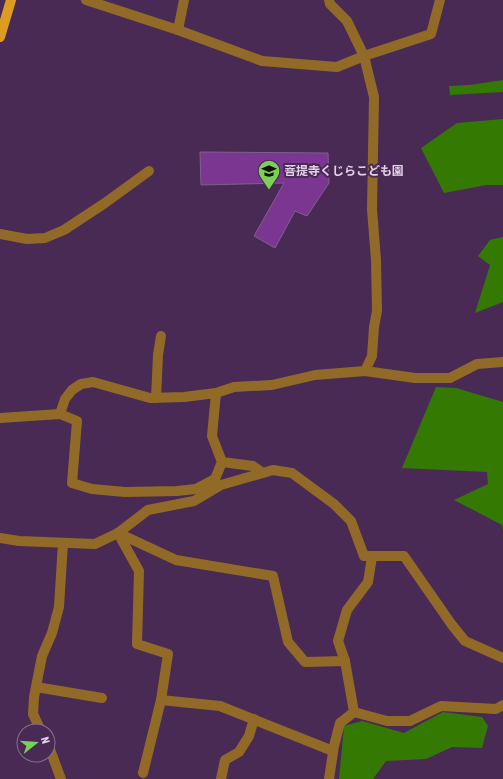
<svg xmlns="http://www.w3.org/2000/svg" width="503" height="779" font-family="'Asap Condensed','Noto Sans JP',sans-serif">
<style>
.forest{fill:#347a02}
.building{fill:#7b3691;stroke:#815f8d}
.lines{fill:none;stroke-linecap:round;stroke-linejoin:round}
.minor{stroke:#926a27;stroke-width:10}
.major{stroke:#dd9c21;stroke-width:10}
.labels{text-anchor:middle;stroke-width:4;stroke-linejoin:round;paint-order:stroke}
.poi-label{font-size:12px;font-weight:bold;fill:#e4d1ea;stroke:#492a54;text-anchor:start}
</style>
<rect width="100%" height="100%" fill="#492a54"/>
<g class="forest">
<polygon points="503,80 503,92 450,95 449,86 470,85"/>
<polygon points="503,119 503,185 486,185 444,193 421,148 457,123"/>
<polygon points="503,237 503,302 475,313 490,265 478,256 490,240"/>
<polygon points="436,387 456,388 503,402 503,532 502,525 454,500 488,484 487,472 402,468"/>
<polygon points="443,712 482,717 488,726 482,748 452,747 426,759 386,761 373,779 339,779 344,726 362,721 404,733"/>
</g>
<polygon class="building" points="200,152 328,153 329,183 307,216 295,211 275,248 254,236 284,183 201,185"/>
<g class="lines">
<g class="minor">
<polyline points="86,0 178,30 262,61 337,67 364,56 431,34 440,0"/>
<polyline points="178,30 184,0"/>
<polyline points="0,234 27,239 45,238 64,230 105,203 149,171"/>
<polyline points="365,371 415,378 450,378 477,364 503,362"/>
<polyline points="216,393 212,436 222,462 253,466 263,473"/>
<polyline points="156,398 158,355 161,336"/>
<polyline points="60,414 77,421 72,483 92,489 125,492 177,491 196,489 215,479 222,462"/>
<polyline points="0,418 60,414 65,399 72,390 81,384 93,382 150,398 184,397 216,393 234,387 272,385 315,375 365,371 372,356 374,327 377,311 376,260 372,209 374,97 364,56 347,21 330,4 329,0"/>
<polyline points="118,533 176,560 273,576 288,642 305,662 345,661 354,712 340,723 334,746 329,779"/>
<polyline points="118,533 139,571 137,644 168,654 161,700 143,773"/>
<polyline points="0,538 19,541 95,544 118,533 148,510 194,501 221,485 273,470 292,473 334,504 351,521 364,556 404,556 452,625 465,641 503,658"/>
<polyline points="345,661 338,641 347,610 368,582 372,557"/>
<polyline points="36,687 102,698"/>
<polyline points="161,700 220,706 333,751"/>
<polyline points="354,712 387,721 410,721 441,706 496,709 503,705"/>
<polyline points="41,731 33,714 34,697 42,656 52,633 59,607 63,543"/>
<polyline points="48,744 61,779"/>
<polyline points="221,779 225,760 239,752 249,736 254,719"/>
</g>
<polyline class="major" points="0,37 11,0"/>
</g>
<defs>
<g id="school-pin" transform="scale(1.15)"><path d="M0 17L-7.5 6A9.5 9.5 0 1 1 7.5 6Z" fill="#7bd155" stroke="#492a54"/><path d="M0-5L7-2L0 1L-7-2ZM-4 1L0 2.5L4 1V4Q0 6-4 4Z" fill="#111"/></g>
</defs>
<g fill-rule="evenodd">
<use href="#school-pin" x="269" y="171"/>
</g>
<g class="labels">
<g class="poi-label">
<text x="284" y="175">菩提寺くじらこども園</text>
</g>
</g>
<g transform="translate(36 743) rotate(73)"><circle r="19" fill="#492a54" stroke="#876d90"/>
<path d="M0-3L7 15L0 10L-7 15Z" fill="#7bd155"/>
<text y="-6" font-size="11" font-weight="bold" text-anchor="middle" fill="#e4d1ea">N</text>
</g>
</svg>
